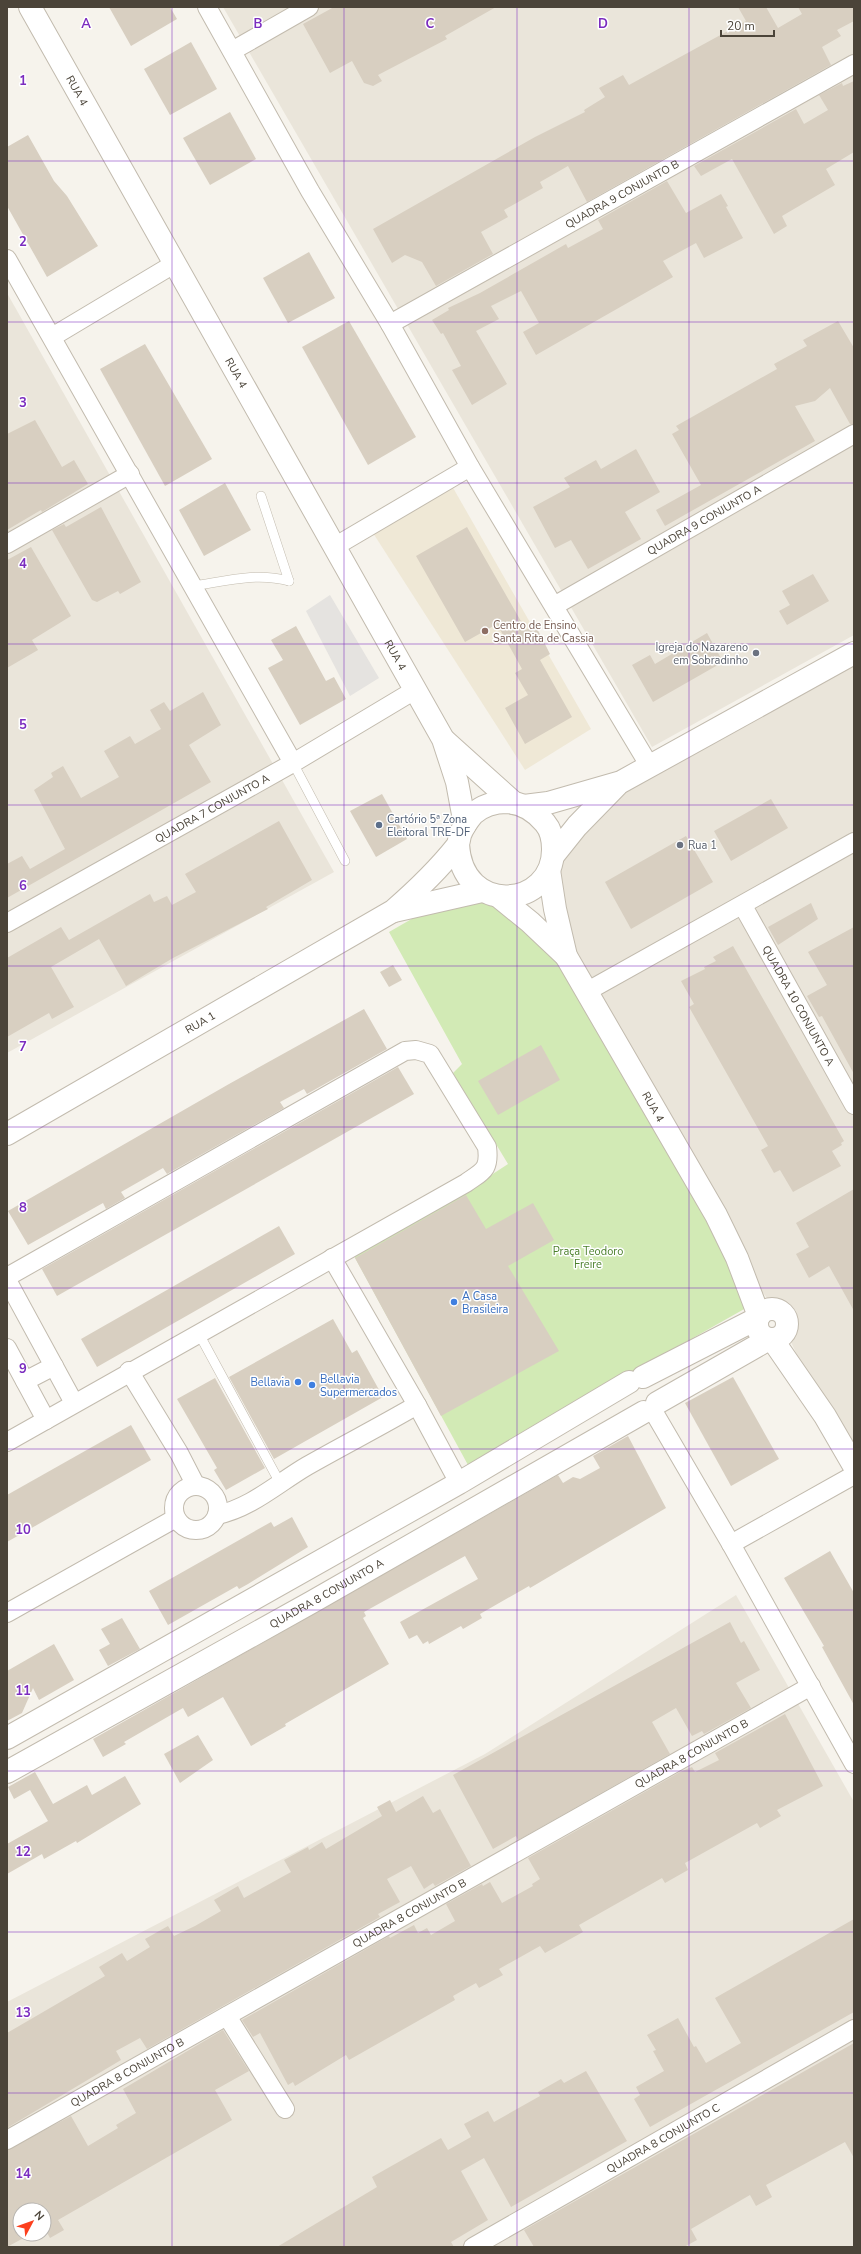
<svg xmlns="http://www.w3.org/2000/svg" width="861" height="2254" font-family="'Nunito Sans',sans-serif">
<style>
.residential{fill:#eae5da;fill-rule:evenodd}
.education{fill:#efe8d6}
.green{fill:#d2eab5}
.parking{fill:#e5e3e0}
.building{fill:#d8cfc1}
.lines{fill:none;stroke-linecap:round;stroke-linejoin:round}
.service-casing{stroke:#c2bbae;stroke-width:10}
.minor-casing{stroke:#c2bbae;stroke-width:20}
.tertiary-casing{stroke:#c2bbae;stroke-width:24}
.service{stroke:#fff;stroke-width:9}
.minor{stroke:#fff;stroke-width:18}
.tertiary{stroke:#fff;stroke-width:22}
.grid{fill:none;stroke:#7b2cbf;stroke-width:1;stroke-opacity:0.55}
.education-dot{fill:#8d6e63;stroke:#fff;stroke-width:1.5}
.worship-dot{fill:#6b7280;stroke:#fff;stroke-width:1.5}
.service-dot{fill:#5c6f8a;stroke:#fff;stroke-width:1.5}
.shop-dot{fill:#3f7fe0;stroke:#fff;stroke-width:1.5}
.labels{text-anchor:middle;stroke-width:3;stroke-linejoin:round;paint-order:stroke}
.street-label{font-size:11px;fill:#4b4439;stroke:#fff}
.education-label{font-size:11px;fill:#785e54;stroke:#fff;text-anchor:start}
.worship-label{font-size:11px;fill:#5b616d;stroke:#fff;text-anchor:end}
.service-label{font-size:11px;fill:#4e5e75;stroke:#fff;text-anchor:start}
.park-label{font-size:11px;fill:#4a7f2a;stroke:#fff}
.shop-label{font-size:11px;fill:#366cbe;stroke:#fff;text-anchor:start}
.grid-label{font-size:13px;text-anchor:middle;font-weight:bold;fill:#7b2cbf;stroke:#fff;stroke-width:3;stroke-linejoin:round;paint-order:stroke}
</style>
<rect width="100%" height="100%" fill="#f6f3ec"/>
<g class="residential">
<polygon points="223,7 854,7 854,635 652,747"/>
<polygon points="7,293 334,872 7,1053"/>
<polygon points="854,653 854,1466 825,1416 786,1331 786,1317 780,1310 775,1309 737,1258 566,956 553,856 596,805"/>
<path d="M736,1595L854,1802V2247H7V2002L485,1754ZM20,2210H44V2234H20Z"/>
</g>
<polygon class="education" points="452,486 591,729 525,770 373,533"/>
<polygon class="green" points="453,902 494,902 559,951 727,1256 746,1308 468,1465 353,1254 476,1185 508,1164 453,1073 462,1064 389,932 429,909"/>
<polygon class="parking" points="330,595 379,678 350,696 306,611"/>
<g class="building">
<polygon points="109,7 170,7 177,19 131,46"/>
<polygon points="334,7 496,7 445,36 447,39 378,75 382,81 373,86 364,83 352,61 330,73 303,24"/>
<polygon points="738,7 766,7 778,28 802,14 798,7 854,7 854,21 837,30 841,36 822,47 831,65 587,202 568,166 540,182 543,188 504,210 508,217 481,232 493,254 436,286 422,262 405,255 392,263 373,229 535,137 585,112 584,110 605,97 599,88 623,75 629,85 746,21"/>
<polygon points="191,42 217,89 170,115 144,69"/>
<polygon points="854,81 854,152 826,169 835,185 782,216 787,226 774,234 732,159 701,176 694,166 796,109 804,124 828,110 819,95 842,83 843,86"/>
<polygon points="230,112 256,159 210,185 183,138"/>
<polygon points="28,135 54,181 67,196 98,246 47,277 7,206 7,147"/>
<polygon points="667,181 686,213 721,194 728,206 726,207 743,238 704,258 696,243 663,261 673,277 536,355 523,332 539,323 521,291 491,306 499,319 476,331 507,384 472,405 452,370 461,366 443,333 441,334 432,320 449,310 448,308 480,293 566,244 568,248 603,229 598,220"/>
<polygon points="309,252 335,298 288,323 263,278"/>
<polygon points="349,321 416,437 368,465 302,347"/>
<polygon points="838,321 854,348 854,424 850,424 830,388 815,401 795,406 815,441 665,526 656,510 701,485 672,434 679,430 676,426 777,369 774,364 807,346 803,340"/>
<polygon points="145,344 212,459 165,486 100,369"/>
<polygon points="35,420 62,467 74,460 88,484 42,512 41,510 7,530 7,434"/>
<polygon points="636,449 660,492 625,512 641,539 588,569 571,540 555,548 533,507 570,487 564,478 596,460 601,469"/>
<polygon points="225,483 251,530 204,556 179,510"/>
<polygon points="101,507 141,582 120,594 118,591 97,602 92,600 52,530 64,524 66,527"/>
<polygon points="467,527 526,630 535,625 543,640 550,654 540,660 572,717 525,744 505,708 528,695 515,673 522,669 497,624 465,642 416,556"/>
<polygon points="31,547 71,616 32,640 38,650 7,668 7,560"/>
<polygon points="813,574 829,601 787,625 779,611 790,605 782,591"/>
<polygon points="296,626 326,681 334,677 346,699 300,725 268,668 283,660 271,640"/>
<polygon points="707,633 723,662 653,702 632,665 650,655 655,664"/>
<polygon points="203,692 221,725 189,745 211,782 7,898 7,864 22,856 30,869 65,849 34,790 53,777 51,773 63,766 81,798 119,777 104,751 130,736 135,744 161,729 150,710 164,702 170,711"/>
<polygon points="382,794 407,839 376,857 350,811"/>
<polygon points="771,799 788,828 731,861 714,831"/>
<polygon points="279,821 312,880 266,907 268,909 173,958 126,986 99,939 51,967 74,1007 52,1019 49,1013 7,1037 7,958 61,927 69,940 150,894 154,902 167,896 172,905 196,892 185,874"/>
<polygon points="686,836 713,882 631,929 605,882"/>
<polygon points="811,903 818,919 778,945 768,927"/>
<polygon points="854,927 854,1074 822,1016 819,1017 807,996 827,985 808,952"/>
<polygon points="733,946 844,1141 841,1143 842,1145 832,1151 841,1166 793,1192 780,1170 774,1173 761,1150 768,1146 689,1007 694,1004 681,981 705,969 704,967 716,961 713,957"/>
<polygon points="393,965 402,980 389,987 380,972"/>
<polygon points="364,1009 387,1049 307,1094 304,1089 280,1102 284,1108 167,1174 163,1168 121,1192 125,1198 106,1209 103,1203 28,1245 8,1211 229,1084"/>
<polygon points="541,1045 560,1080 498,1115 478,1081"/>
<polygon points="398,1067 414,1094 57,1296 42,1269"/>
<polygon points="854,1189 854,1311 829,1266 809,1278 796,1254 809,1247 796,1223"/>
<polygon points="466,1195 486,1229 533,1203 554,1240 508,1266 559,1351 441,1416 355,1258"/>
<polygon points="279,1226 295,1254 97,1367 81,1339"/>
<polygon points="333,1319 352,1353 357,1350 383,1397 274,1459 229,1377"/>
<polygon points="733,1377 779,1459 731,1486 685,1403"/>
<polygon points="215,1378 265,1468 226,1490 214,1470 217,1468 177,1399"/>
<polygon points="131,1425 151,1460 7,1542 7,1495"/>
<polygon points="628,1436 666,1508 530,1588 529,1586 480,1614 482,1618 463,1629 461,1626 429,1644 428,1641 423,1644 417,1635 409,1639 400,1622 478,1579 465,1556 364,1612 366,1616 363,1618 389,1664 285,1724 286,1726 251,1746 223,1697 188,1717 183,1708 124,1742 126,1744 103,1757 93,1739 558,1475 563,1483 573,1477 580,1479 600,1468 593,1456"/>
<polygon points="292,1517 308,1547 248,1584 239,1589 237,1586 168,1625 149,1591 271,1522 274,1527"/>
<polygon points="830,1551 854,1593 854,1705 822,1647 824,1646 784,1578"/>
<polygon points="122,1618 140,1649 108,1666 99,1650 110,1644 101,1629"/>
<polygon points="730,1622 741,1643 744,1641 760,1670 736,1683 751,1708 704,1734 702,1731 692,1736 676,1708 652,1722 670,1754 518,1840 516,1836 493,1849 453,1775"/>
<polygon points="54,1644 74,1680 39,1700 33,1688 22,1713 7,1721 7,1671"/>
<polygon points="785,1714 823,1786 777,1810 781,1816 760,1828 757,1823 685,1863 688,1870 665,1883 662,1878 579,1925 583,1932 545,1953 540,1946 499,1969 503,1975 479,1988 476,1983 453,1996 455,2000 349,2060 346,2055 295,2086 293,2082 288,2085 260,2033 253,2037 242,2020 389,1936 390,1938 414,1925 418,1933 427,1928 431,1935 455,1921 446,1904 482,1884 483,1886 490,1882 502,1903 533,1886 532,1884 540,1879 528,1858 680,1772 692,1767 695,1772 719,1760 715,1753"/>
<polygon points="198,1735 213,1760 180,1783 164,1754"/>
<polygon points="35,1772 53,1804 87,1785 92,1795 125,1776 141,1804 77,1843 76,1841 44,1859 42,1854 7,1874 7,1844 48,1821 30,1790 14,1799 8,1787"/>
<polygon points="423,1796 433,1813 440,1809 471,1866 435,1886 433,1883 424,1889 411,1866 387,1879 400,1902 378,1914 380,1917 147,2049 140,2038 116,2051 121,2060 7,2128 7,2033 105,1976 99,1967 122,1953 127,1961 150,1947 145,1939 168,1926 174,1936 195,1926 221,1911 214,1900 238,1886 244,1898 291,1872 284,1860 308,1847 309,1850 322,1842 326,1849 382,1816 377,1807 390,1800 396,1812"/>
<polygon points="854,1919 854,2012 650,2127 634,2099 640,2095 636,2087 664,2071 653,2051 656,2050 647,2035 678,2018 694,2047 696,2046 706,2063 741,2043 715,1998"/>
<polygon points="223,2030 249,2071 215,2090 232,2120 58,2220 64,2230 50,2238 44,2227 44,2210 20,2210 20,2234 31,2234 7,2247 7,2150 71,2116 88,2146 118,2128 116,2125 136,2113 123,2089"/>
<polygon points="854,2043 854,2158 845,2142 766,2185 772,2197 756,2206 750,2195 691,2229 697,2240 684,2247 534,2247 524,2230"/>
<polygon points="586,2071 627,2141 511,2207 484,2158 461,2171 488,2220 451,2242 454,2247 277,2247 377,2187 372,2177 441,2138 448,2150 471,2137 464,2124 488,2111 494,2122 540,2096 538,2092 561,2079 564,2083"/>
</g>
<g class="lines">
<g class="service-casing">
<g id="service">
<polyline points="261,496 289,581"/>
<path d="M194,586C226,581 257,572 289,581"/>
<polyline points="293,763 345,861"/>
<polyline points="198,1332 280,1483"/>
</g>
</g>
<g class="minor-casing">
<g id="minor">
<polyline points="207,7 310,191 390,324 470,467 649,765"/>
<polyline points="232,51 309,7"/>
<polyline points="7,259 293,763"/>
<path id="s1" d="M390,324L854,64"/>
<polyline points="52,337 174,264"/>
<polyline points="7,544 130,474"/>
<polyline points="334,547 470,467"/>
<path id="s2" d="M554,606L854,434"/>
<path id="s3" d="M743,906L854,1105"/>
<path id="s4" d="M7,923L293,763L415,690"/>
<polyline points="586,992 854,842"/>
<polyline points="332,1258 417,1405 459,1483"/>
<path d="M7,1277L405,1051L416,1050L430,1054L487,1147C490,1170 483,1171 466,1183L7,1442"/>
<polyline points="7,1280 74,1403"/>
<polyline points="7,1348 46,1420"/>
<polyline points="129,1371 179,1453 196,1486"/>
<polyline points="25,1381 54,1366"/>
<polyline points="652,1409 731,1544 854,1764"/>
<circle cx="196" cy="1508" r="22"/>
<path d="M217,1515C251,1508 278,1483 307,1466C344,1445 381,1426 417,1405"/>
<polyline points="731,1544 854,1475"/>
<polyline points="7,1613 176,1518"/>
<polyline points="227,2016 285,2109"/>
<path id="s5" d="M7,2140L811,1686"/>
<path id="s6" d="M473,2247L854,2029"/>
</g>
</g>
<g class="tertiary-casing">
<g id="tertiary">
<path id="s7" d="M30,7L443,739L457,782L465,825"/>
<polyline points="445,741 514,803"/>
<polyline points="524,806 548,803 621,782 854,653"/>
<polyline points="553,856 577,826 617,785"/>
<path id="s8" d="M549,870L555,909L566,956L716,1215L737,1258L759,1316"/>
<polyline points="498,896 530,922 566,956"/>
<polyline points="394,911 482,891"/>
<path id="s9" d="M7,1134L393,911C416,891 438,870 457,846C459,843 459,839 460,835C463,827 468,820 473,814C482,806 495,802 507,802C523,803 535,811 545,823C551,830 553,840 553,849C554,908 462,918 458,844"/>
<circle cx="772" cy="1324" r="15"/>
<polyline points="772,1339 825,1416 854,1466"/>
<polyline points="643,1377 758,1318"/>
<polyline points="657,1403 769,1339"/>
<polyline points="7,1738 459,1483 629,1382"/>
<path id="s10" d="M7,1772L312,1602L644,1412"/>
</g>
</g>
<use href="#service" class="service"/>
<use href="#minor" class="minor"/>
<use href="#tertiary" class="tertiary"/>
</g>
<path class="grid" d="M172,7V2247M344,7V2247M517,7V2247M689,7V2247M7,161H854M7,322H854M7,483H854M7,644H854M7,805H854M7,966H854M7,1127H854M7,1288H854M7,1449H854M7,1610H854M7,1771H854M7,1932H854M7,2093H854"/>
<circle class="education-dot" cx="485" cy="631" r="4"/>
<g class="worship-dot">
<circle cx="756" cy="653" r="4"/>
<circle cx="680" cy="845" r="4"/>
</g>
<circle class="service-dot" cx="379" cy="825" r="4"/>
<g class="shop-dot">
<circle cx="454" cy="1302" r="4"/>
<circle cx="298" cy="1382" r="4"/>
<circle cx="312" cy="1385" r="4"/>
</g>
<g class="labels">
<g class="street-label">
<text dy="4" stroke="none"><textPath href="#s7" startOffset="96">RUA 4</textPath></text>
<text dy="4" stroke="none"><textPath href="#s1" startOffset="266">QUADRA 9 CONJUNTO B</textPath></text>
<text dy="4" stroke="none"><textPath href="#s7" startOffset="420">RUA 4</textPath></text>
<text dy="4" stroke="none"><textPath href="#s2" startOffset="173">QUADRA 9 CONJUNTO A</textPath></text>
<text dy="4" stroke="none"><textPath href="#s7" startOffset="744">RUA 4</textPath></text>
<text dy="4" stroke="none"><textPath href="#s4" startOffset="235">QUADRA 7 CONJUNTO A</textPath></text>
<text dy="4" stroke="none"><textPath href="#s3" startOffset="114">QUADRA 10 CONJUNTO A</textPath></text>
<text dy="4" stroke="none"><textPath href="#s9" startOffset="223">RUA 1</textPath></text>
<text dy="4" stroke="none"><textPath href="#s8" startOffset="262">RUA 4</textPath></text>
<text dy="4" stroke="none"><textPath href="#s10" startOffset="366">QUADRA 8 CONJUNTO A</textPath></text>
<text dy="4" stroke="none"><textPath href="#s5" startOffset="786">QUADRA 8 CONJUNTO B</textPath></text>
<text dy="4" stroke="none"><textPath href="#s5" startOffset="462">QUADRA 8 CONJUNTO B</textPath></text>
<text dy="4" stroke="none"><textPath href="#s5" startOffset="138">QUADRA 8 CONJUNTO B</textPath></text>
<text dy="4" stroke="none"><textPath href="#s6" startOffset="219">QUADRA 8 CONJUNTO C</textPath></text>
</g>
<g class="education-label">
<text x="493" y="629">Centro de Ensino<tspan x="493" dy="13">Santa Rita de Cassia</tspan></text>
</g>
<g class="worship-label">
<text x="748" y="651">Igreja do Nazareno<tspan x="748" dy="13">em Sobradinho</tspan></text>
<text x="688" y="849" text-anchor="start">Rua 1</text>
</g>
<g class="service-label">
<text x="387" y="823">Cartório 5ª Zona<tspan x="387" dy="13">Eleitoral TRE-DF</tspan></text>
</g>
<g class="park-label">
<text x="588" y="1255">Praça Teodoro<tspan x="588" dy="13">Freire</tspan></text>
</g>
<g class="shop-label">
<text x="462" y="1300">A Casa<tspan x="462" dy="13">Brasileira</tspan></text>
<text x="320" y="1383">Bellavia<tspan x="320" dy="13">Supermercados</tspan></text>
<text x="290" y="1386" text-anchor="end">Bellavia</text>
</g>
</g>
<g class="grid-label">
<text x="86" y="28">A</text>
<text x="258" y="28">B</text>
<text x="430" y="28">C</text>
<text x="603" y="28">D</text>
<text x="23" y="85">1</text>
<text x="23" y="246">2</text>
<text x="23" y="407">3</text>
<text x="23" y="568">4</text>
<text x="23" y="729">5</text>
<text x="23" y="890">6</text>
<text x="23" y="1051">7</text>
<text x="23" y="1212">8</text>
<text x="23" y="1373">9</text>
<text x="23" y="1534">10</text>
<text x="23" y="1695">11</text>
<text x="23" y="1856">12</text>
<text x="23" y="2017">13</text>
<text x="23" y="2178">14</text>
</g>
<rect width="861" height="2254" fill="none" stroke="#4b4439" stroke-width="16"/>
<g transform="translate(32 2222) rotate(49)"><circle r="19" fill="#ffffff" stroke="#b7b4b0"/>
<path d="M0-3L7 15L0 10L-7 15Z" fill="#fc3f1d"/>
<text y="-6" font-size="11" font-weight="bold" text-anchor="middle" fill="#4b4439">N</text>
</g>
<path d="M721 30v6h53v-6" fill="none" stroke="#4b4439" stroke-width="2"/>
<text x="727" y="30" font-size="12" fill="#4b4439" stroke="#ffffff" stroke-width="3" paint-order="stroke">20 m</text>
</svg>
